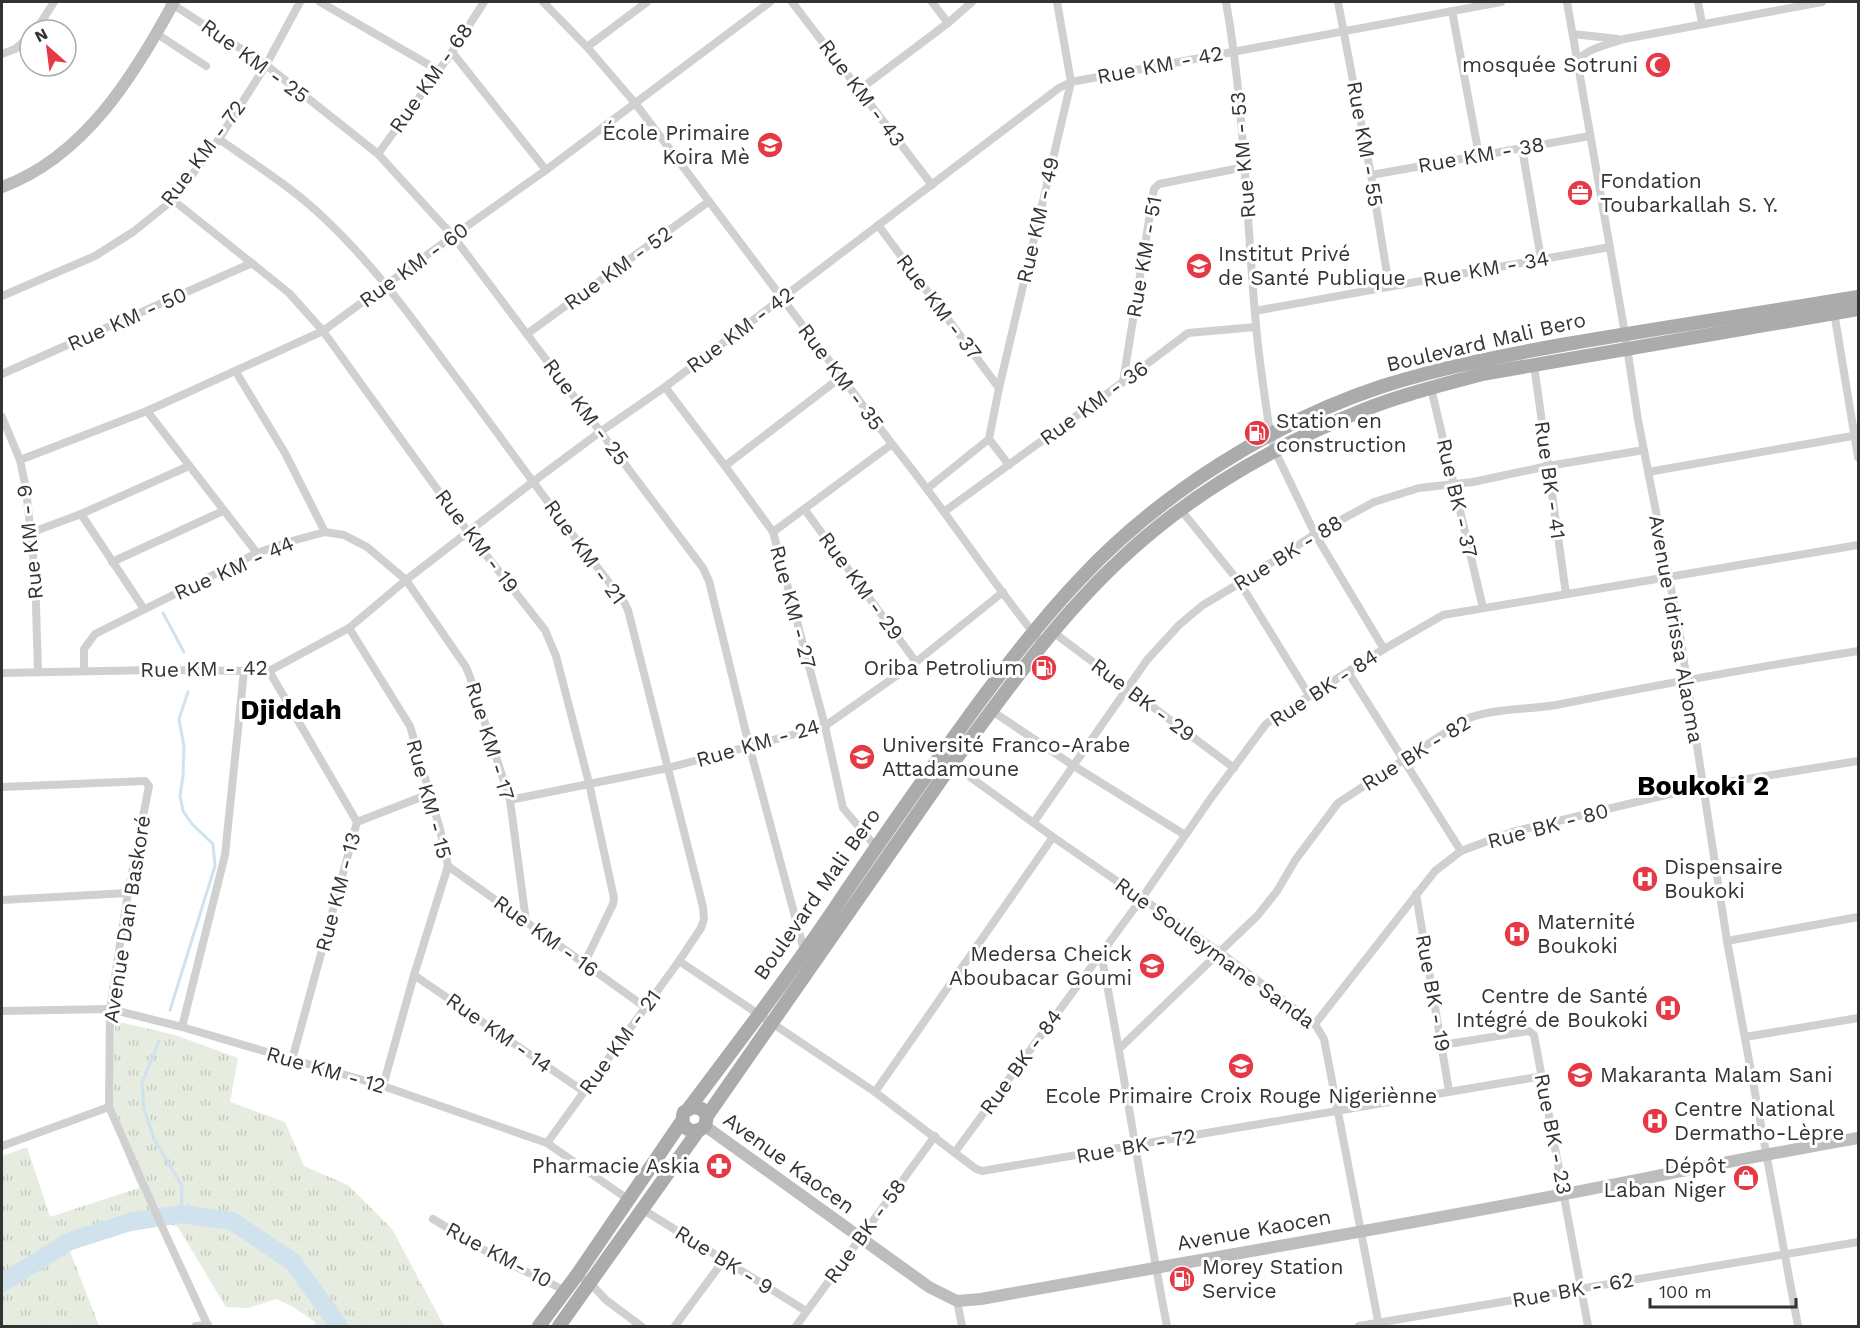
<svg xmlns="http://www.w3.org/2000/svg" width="1860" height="1328" font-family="'Work Sans',sans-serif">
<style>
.grass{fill:url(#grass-tufts)}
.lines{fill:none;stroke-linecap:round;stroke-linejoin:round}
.stream{stroke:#cfe2ee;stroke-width:3}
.river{stroke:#cfe2ee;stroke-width:18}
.street{stroke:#d0d0d0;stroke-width:8}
.secondary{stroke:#bdbdbd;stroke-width:12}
.primary{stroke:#ababab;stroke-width:14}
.labels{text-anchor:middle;stroke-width:6;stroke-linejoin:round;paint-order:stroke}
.street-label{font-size:21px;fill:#333;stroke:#fff}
.poi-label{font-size:21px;fill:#333;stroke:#fff;text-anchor:start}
.district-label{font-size:27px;font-weight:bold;fill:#000;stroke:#fff}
</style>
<defs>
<pattern id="grass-tufts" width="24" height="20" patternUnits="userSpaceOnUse" patternTransform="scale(1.5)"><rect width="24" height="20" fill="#e6ecdf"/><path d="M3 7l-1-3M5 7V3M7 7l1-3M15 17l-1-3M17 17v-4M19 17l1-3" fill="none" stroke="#c6cbc0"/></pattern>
</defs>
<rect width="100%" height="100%" fill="#fff"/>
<polygon class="grass" points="115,1021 175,1035 238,1058 230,1102 285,1122 304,1166 348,1185 392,1229 444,1326 314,1326 315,1322 292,1306 276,1299 248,1308 226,1307 178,1227 160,1221 70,1251 99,1326 2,1326 2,1156 27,1147 50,1217 139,1188 110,1116"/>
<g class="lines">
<g class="stream">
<polyline points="163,613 184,652"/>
<polyline points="170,1010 215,866 213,844 192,824 183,811 180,796 183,776 184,747 179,719 188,692"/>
<polyline points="159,1041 142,1083 144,1109 154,1139 182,1186 181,1214"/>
</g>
<polyline class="river" points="2,1283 70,1241 130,1222 181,1214 232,1221 293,1262 339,1326"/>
<g class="street">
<polyline points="169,2 266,65 378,154 453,236 703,568 709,581 749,745 804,950"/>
<polyline points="320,2 438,70"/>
<path d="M543,2L587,47L635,103L892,444C945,509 990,580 1043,645"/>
<polyline points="792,2 932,185"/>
<polyline points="932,2 948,23"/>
<path d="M1226,2C1245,108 1246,217 1256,325C1259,361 1265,397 1270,434L1275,451L1315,534L1384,649"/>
<polyline points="1338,2 1371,175 1389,286"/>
<polyline points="1567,2 1625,334 1638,420 1679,629 1727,941 1798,1326"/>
<polyline points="1698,2 1702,23"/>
<polyline points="1452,11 1479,155"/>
<polyline points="36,30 54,2"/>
<polyline points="157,34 206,66"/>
<polyline points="1573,34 1618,39"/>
<polyline points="587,47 647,2"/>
<polyline points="452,52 546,170"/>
<polyline points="2,54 15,49 30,36"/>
<path d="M1577,61C1588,48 1609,44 1624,39L1822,2"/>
<polyline points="859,90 948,23 972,2"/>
<path d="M219,139C254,164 293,188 324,218C372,263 410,315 449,368C507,445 563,525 623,600L628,610L703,907L704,919L701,928L679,961L547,1143"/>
<polyline points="1522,148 1541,259"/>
<polyline points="378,154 452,52 484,2"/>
<polyline points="1371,175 1590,136"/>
<polyline points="173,200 289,293 323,331 468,532 545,630 556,656 589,783 614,898 613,904 584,964"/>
<polyline points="878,225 999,388"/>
<polyline points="2,296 95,256 133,232 173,200 219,139 266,65 300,2"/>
<polyline points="1255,311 1610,247"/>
<polyline points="1834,312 1858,457"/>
<polyline points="527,334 708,202"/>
<polyline points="1534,365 1566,594"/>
<polyline points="236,372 285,453 325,532"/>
<polyline points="2,374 252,263"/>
<polyline points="1123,382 1154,189 1159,184 1245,167"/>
<polyline points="665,387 725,466 773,532 825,726 843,808 876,847"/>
<polyline points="1431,388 1483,608"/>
<polyline points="147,411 257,553"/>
<polyline points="2,417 20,460 26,489 35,574 38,671"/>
<polyline points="20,460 147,411 323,331 453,236 546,170 770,2"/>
<polyline points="1009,465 989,439 999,388 1071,82 1057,2"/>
<polyline points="725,466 841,377"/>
<polyline points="1648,472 1858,435"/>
<polyline points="928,488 989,439"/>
<polyline points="805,510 916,662"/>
<polyline points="1181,510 1240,583 1309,695"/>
<polyline points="945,511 1123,382 1188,333 1256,327"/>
<polyline points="81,514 144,609"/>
<polyline points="773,532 892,444"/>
<polyline points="30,533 81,514 189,466"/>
<polyline points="112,562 223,511"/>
<polyline points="349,628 410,726 440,829 448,866 414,975 383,1086"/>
<polyline points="1053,632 1234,768"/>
<polyline points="84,671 84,649 95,634 257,553 288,542 325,532 344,535 367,547 406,580 466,667 470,677 510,800 526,921"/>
<polyline points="269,671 357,822 292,1060"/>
<polyline points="1348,672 1461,851"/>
<polyline points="2,673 155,670 269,671 349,628 406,580 534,481 600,432 665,387 1059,88 1071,82 1501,2"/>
<polyline points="992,711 1074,766 1185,835"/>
<polyline points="948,761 1053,837 1221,953 1315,1024 1324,1039 1379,1326"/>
<polyline points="2,787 145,781 149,786 128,893 110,1009 109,1107 164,1231 208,1326"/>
<polyline points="510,800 668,768 825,726 916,662 1003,592"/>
<polyline points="357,822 429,794"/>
<polyline points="1034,822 1147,660 1179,625 1203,605 1240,583 1315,534 1374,502 1419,488 1473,482 1548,466 1644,450"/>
<polyline points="448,866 645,1007"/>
<polyline points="1416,894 1449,1091"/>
<polyline points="2,900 128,893"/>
<polyline points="1727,941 1858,917"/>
<path d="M1101,954C1126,1078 1143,1203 1167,1326"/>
<polyline points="679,961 875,1092 976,1169 982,1171 1543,1076"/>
<polyline points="414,975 583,1091"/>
<polyline points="2,1011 110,1009 182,1027 383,1086 547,1143 629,1200"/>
<polyline points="1315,1024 1435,871 1461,851 1512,832 1703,786 1858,761"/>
<polyline points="182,1027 225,855 244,671"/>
<polyline points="1745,1037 1858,1018"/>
<polyline points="1442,1045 1529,1031 1534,1035 1588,1326"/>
<path d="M1120,1048L1258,915L1277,891L1296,859L1338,803L1466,719C1494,708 1527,710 1556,705C1657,685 1757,667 1858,651"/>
<polyline points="875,1092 1053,837"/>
<polyline points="2,1146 109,1107"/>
<polyline points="955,1152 1142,898 1211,798 1266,724 1273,719 1384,649 1443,615 1858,545"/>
<polyline points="642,1209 806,1311"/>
<polyline points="433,1219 494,1256 566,1291"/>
<polyline points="577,1275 591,1284 606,1300 641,1326"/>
<polyline points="957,1301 962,1326"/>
<polyline points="196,1326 208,1325"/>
<polyline points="675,1326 726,1257"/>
<polyline points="796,1326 935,1136"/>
<polyline points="1359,1326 1858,1242"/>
</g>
<g class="secondary">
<path d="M2,187C84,157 134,76 174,2"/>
<path d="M705,1126L929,1287L957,1301L981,1299C1175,1264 1370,1231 1565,1194C1663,1175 1760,1155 1858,1138"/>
</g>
<g class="primary">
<path d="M689,1108C744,1035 799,963 849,887C890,827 932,767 975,708C1008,663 1041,620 1080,579C1159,494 1273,422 1383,386C1443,367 1505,355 1567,344C1664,327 1761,313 1858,297"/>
<path d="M707,1116L702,1109L693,1107L684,1112C678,1128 693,1137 705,1126L707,1116L952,764C1004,694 1055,621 1119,561C1187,496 1274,446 1361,411C1400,395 1442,385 1482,374L1858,309"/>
<polyline points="539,1326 577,1275 682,1121"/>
<polyline points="559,1326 698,1131"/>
</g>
</g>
<defs>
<g id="mosque-disc" transform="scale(1.35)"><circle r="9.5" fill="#e63946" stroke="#fff"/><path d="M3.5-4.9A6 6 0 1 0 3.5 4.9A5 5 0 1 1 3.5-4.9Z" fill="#fff"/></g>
<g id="school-disc" transform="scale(1.35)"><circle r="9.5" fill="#e63946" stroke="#fff"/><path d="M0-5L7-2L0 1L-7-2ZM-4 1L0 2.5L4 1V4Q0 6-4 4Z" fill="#fff"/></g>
<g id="office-disc" transform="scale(1.35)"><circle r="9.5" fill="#e63946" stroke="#fff"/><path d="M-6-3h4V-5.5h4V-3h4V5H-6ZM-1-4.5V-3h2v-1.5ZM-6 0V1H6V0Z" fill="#fff"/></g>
<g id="university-disc" transform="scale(1.35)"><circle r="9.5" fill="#e63946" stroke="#fff"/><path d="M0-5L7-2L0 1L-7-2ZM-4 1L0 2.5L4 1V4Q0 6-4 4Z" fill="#fff"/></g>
<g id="fuel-disc" transform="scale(1.35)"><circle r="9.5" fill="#e63946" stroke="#fff"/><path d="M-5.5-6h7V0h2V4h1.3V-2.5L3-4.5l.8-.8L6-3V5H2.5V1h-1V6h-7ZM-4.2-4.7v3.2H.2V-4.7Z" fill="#fff"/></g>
<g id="hospital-disc" transform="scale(1.35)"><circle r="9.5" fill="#e63946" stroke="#fff"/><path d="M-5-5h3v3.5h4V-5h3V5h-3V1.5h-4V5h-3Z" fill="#fff"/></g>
<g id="pharmacy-disc" transform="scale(1.35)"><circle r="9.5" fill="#e63946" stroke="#fff"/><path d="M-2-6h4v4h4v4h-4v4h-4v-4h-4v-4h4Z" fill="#fff"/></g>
<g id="shop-disc" transform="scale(1.35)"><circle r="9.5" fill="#e63946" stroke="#fff"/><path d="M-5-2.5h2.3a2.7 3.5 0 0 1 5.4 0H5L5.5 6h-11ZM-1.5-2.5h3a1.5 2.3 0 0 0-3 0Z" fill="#fff"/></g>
</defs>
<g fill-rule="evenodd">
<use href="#mosque-disc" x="1658" y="65"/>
<use href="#school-disc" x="770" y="145"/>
<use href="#office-disc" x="1580" y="193"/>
<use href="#university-disc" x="1199" y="266"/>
<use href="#fuel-disc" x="1257" y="433"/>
<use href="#fuel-disc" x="1044" y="668"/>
<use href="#university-disc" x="862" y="757"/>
<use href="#hospital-disc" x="1645" y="879"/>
<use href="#hospital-disc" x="1517" y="934"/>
<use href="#school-disc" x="1152" y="966"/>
<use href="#hospital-disc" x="1668" y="1008"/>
<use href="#school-disc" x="1241" y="1066"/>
<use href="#school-disc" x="1580" y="1075"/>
<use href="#hospital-disc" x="1655" y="1121"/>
<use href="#pharmacy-disc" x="719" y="1166"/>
<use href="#shop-disc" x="1746" y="1178"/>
<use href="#fuel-disc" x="1182" y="1279"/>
</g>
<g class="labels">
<g class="street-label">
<text transform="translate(255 61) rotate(36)" y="7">Rue KM - 25</text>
<text transform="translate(1160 65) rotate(-11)" y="7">Rue KM - 42</text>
<text transform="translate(431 78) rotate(-55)" y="7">Rue KM - 68</text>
<text transform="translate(862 93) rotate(53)" y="7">Rue KM - 43</text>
<text transform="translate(1365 144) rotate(80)" y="7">Rue KM - 55</text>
<text transform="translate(203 153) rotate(-53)" y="7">Rue KM - 72</text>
<text transform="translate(1243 155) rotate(-95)" y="7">Rue KM - 53</text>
<text transform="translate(1481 155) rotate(-10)" y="7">Rue KM - 38</text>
<text transform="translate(1038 220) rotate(-77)" y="7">Rue KM - 49</text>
<text transform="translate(1144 257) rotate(-80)" y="7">Rue KM - 51</text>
<text transform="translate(414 265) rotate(-36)" y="7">Rue KM - 60</text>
<text transform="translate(618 268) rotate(-36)" y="7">Rue KM - 52</text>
<text transform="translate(1486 269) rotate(-10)" y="7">Rue KM - 34</text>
<text transform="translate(939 307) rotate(53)" y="7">Rue KM - 37</text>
<text transform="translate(127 319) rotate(-24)" y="7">Rue KM - 50</text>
<text transform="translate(740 330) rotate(-37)" y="7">Rue KM - 42</text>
<text transform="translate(1486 342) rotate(-13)" y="7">Boulevard Mali Bero</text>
<text transform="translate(841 377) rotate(53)" y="7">Rue KM - 35</text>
<text transform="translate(1094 403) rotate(-36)" y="7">Rue KM - 36</text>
<text transform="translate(586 412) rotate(53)" y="7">Rue KM - 25</text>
<text transform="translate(1550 480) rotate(82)" y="7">Rue BK - 41</text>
<text transform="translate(1457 498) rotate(77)" y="7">Rue BK - 37</text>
<text transform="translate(477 541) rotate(53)" y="7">Rue KM - 19</text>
<text transform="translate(30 542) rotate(-96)" y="7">Rue KM - 9</text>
<text transform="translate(585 552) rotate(54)" y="7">Rue KM - 21</text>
<text transform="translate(1288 553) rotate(-32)" y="7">Rue BK - 88</text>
<text transform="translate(234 568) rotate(-24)" y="7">Rue KM - 44</text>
<text transform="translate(861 586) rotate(54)" y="7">Rue KM - 29</text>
<text transform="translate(793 607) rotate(75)" y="7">Rue KM - 27</text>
<text transform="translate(1676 629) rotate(80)" y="7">Avenue Idrissa Alaoma</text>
<text transform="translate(204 669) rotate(-1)" y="7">Rue KM - 42</text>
<text transform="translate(1324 688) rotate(-33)" y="7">Rue BK - 84</text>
<text transform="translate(1143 700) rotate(37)" y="7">Rue BK - 29</text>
<text transform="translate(490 741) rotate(73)" y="7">Rue KM - 17</text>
<text transform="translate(758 743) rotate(-16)" y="7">Rue KM - 24</text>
<text transform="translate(1416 753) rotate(-32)" y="7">Rue BK - 82</text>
<text transform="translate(429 799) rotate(75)" y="7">Rue KM - 15</text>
<text transform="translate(1548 826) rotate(-15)" y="7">Rue BK - 80</text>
<text transform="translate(338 892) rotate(-75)" y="7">Rue KM - 13</text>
<text transform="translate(817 894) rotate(-55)" y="7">Boulevard Mali Bero</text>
<text transform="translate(127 919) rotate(-81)" y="7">Avenue Dan Baskoré</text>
<text transform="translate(546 936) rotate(36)" y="7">Rue KM - 16</text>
<text transform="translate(1215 953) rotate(36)" y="7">Rue Souleymane Sanda</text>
<text transform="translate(1433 993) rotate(80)" y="7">Rue BK - 19</text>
<text transform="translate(499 1033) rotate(35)" y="7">Rue KM - 14</text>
<text transform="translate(620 1042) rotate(-54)" y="7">Rue KM - 21</text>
<text transform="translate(1021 1062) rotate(-54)" y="7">Rue BK - 84</text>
<text transform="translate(326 1070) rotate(16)" y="7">Rue KM - 12</text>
<text transform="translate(1553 1134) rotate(79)" y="7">Rue BK - 23</text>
<text transform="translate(1136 1146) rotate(-10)" y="7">Rue BK - 72</text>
<text transform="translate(789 1163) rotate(36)" y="7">Avenue Kaocen</text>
<text transform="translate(1254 1230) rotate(-10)" y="7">Avenue Kaocen</text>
<text transform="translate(865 1231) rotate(-54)" y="7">Rue BK - 58</text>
<text transform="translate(499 1255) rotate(28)" y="7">Rue KM- 10</text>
<text transform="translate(724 1260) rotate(32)" y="7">Rue BK - 9</text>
<text transform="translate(1573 1290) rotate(-10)" y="7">Rue BK - 62</text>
</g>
<g class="poi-label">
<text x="1638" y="72" text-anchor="end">mosquée Sotruni</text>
<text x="750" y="140" text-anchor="end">École Primaire<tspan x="750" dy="24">Koira Mè</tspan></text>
<text x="1600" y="188">Fondation<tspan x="1600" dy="24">Toubarkallah S. Y.</tspan></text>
<text x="1218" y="261">Institut Privé<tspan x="1218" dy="24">de Santé Publique</tspan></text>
<text x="1276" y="428">Station en<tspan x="1276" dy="24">construction</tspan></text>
<text x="1024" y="675" text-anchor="end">Oriba Petrolium</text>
<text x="882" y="752">Université Franco-Arabe<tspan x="882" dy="24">Attadamoune</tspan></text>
<text x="1664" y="874">Dispensaire<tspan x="1664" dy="24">Boukoki</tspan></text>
<text x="1537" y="929">Maternité<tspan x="1537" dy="24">Boukoki</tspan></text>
<text x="1132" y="961" text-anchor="end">Medersa Cheick<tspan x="1132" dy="24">Aboubacar Goumi</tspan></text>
<text x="1648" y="1003" text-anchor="end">Centre de Santé<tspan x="1648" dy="24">Intégré de Boukoki</tspan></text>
<text x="1600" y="1082">Makaranta Malam Sani</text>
<text x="1241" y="1103" text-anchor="middle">Ecole Primaire Croix Rouge Nigeriènne</text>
<text x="1674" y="1116">Centre National<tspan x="1674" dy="24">Dermatho-Lèpre</tspan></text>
<text x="700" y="1173" text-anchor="end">Pharmacie Askia</text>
<text x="1726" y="1173" text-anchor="end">Dépôt<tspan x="1726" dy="24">Laban Niger</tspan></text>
<text x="1202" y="1274">Morey Station<tspan x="1202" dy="24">Service</tspan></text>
</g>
<g class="district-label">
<text x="291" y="719">Djiddah</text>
<text x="1703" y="795">Boukoki 2</text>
</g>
</g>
<rect width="1860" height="1328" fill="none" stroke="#333333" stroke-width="6"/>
<g transform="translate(48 48) rotate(332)"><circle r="28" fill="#ffffff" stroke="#adadad" stroke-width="1.5"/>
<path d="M0-4.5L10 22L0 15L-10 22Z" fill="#e63946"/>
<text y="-9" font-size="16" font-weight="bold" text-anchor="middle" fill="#333333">N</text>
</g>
<path d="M1650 1298v9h146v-9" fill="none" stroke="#333333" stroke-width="3"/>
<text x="1659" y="1298" font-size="18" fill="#333333" stroke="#ffffff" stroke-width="4.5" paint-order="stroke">100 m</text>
</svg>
